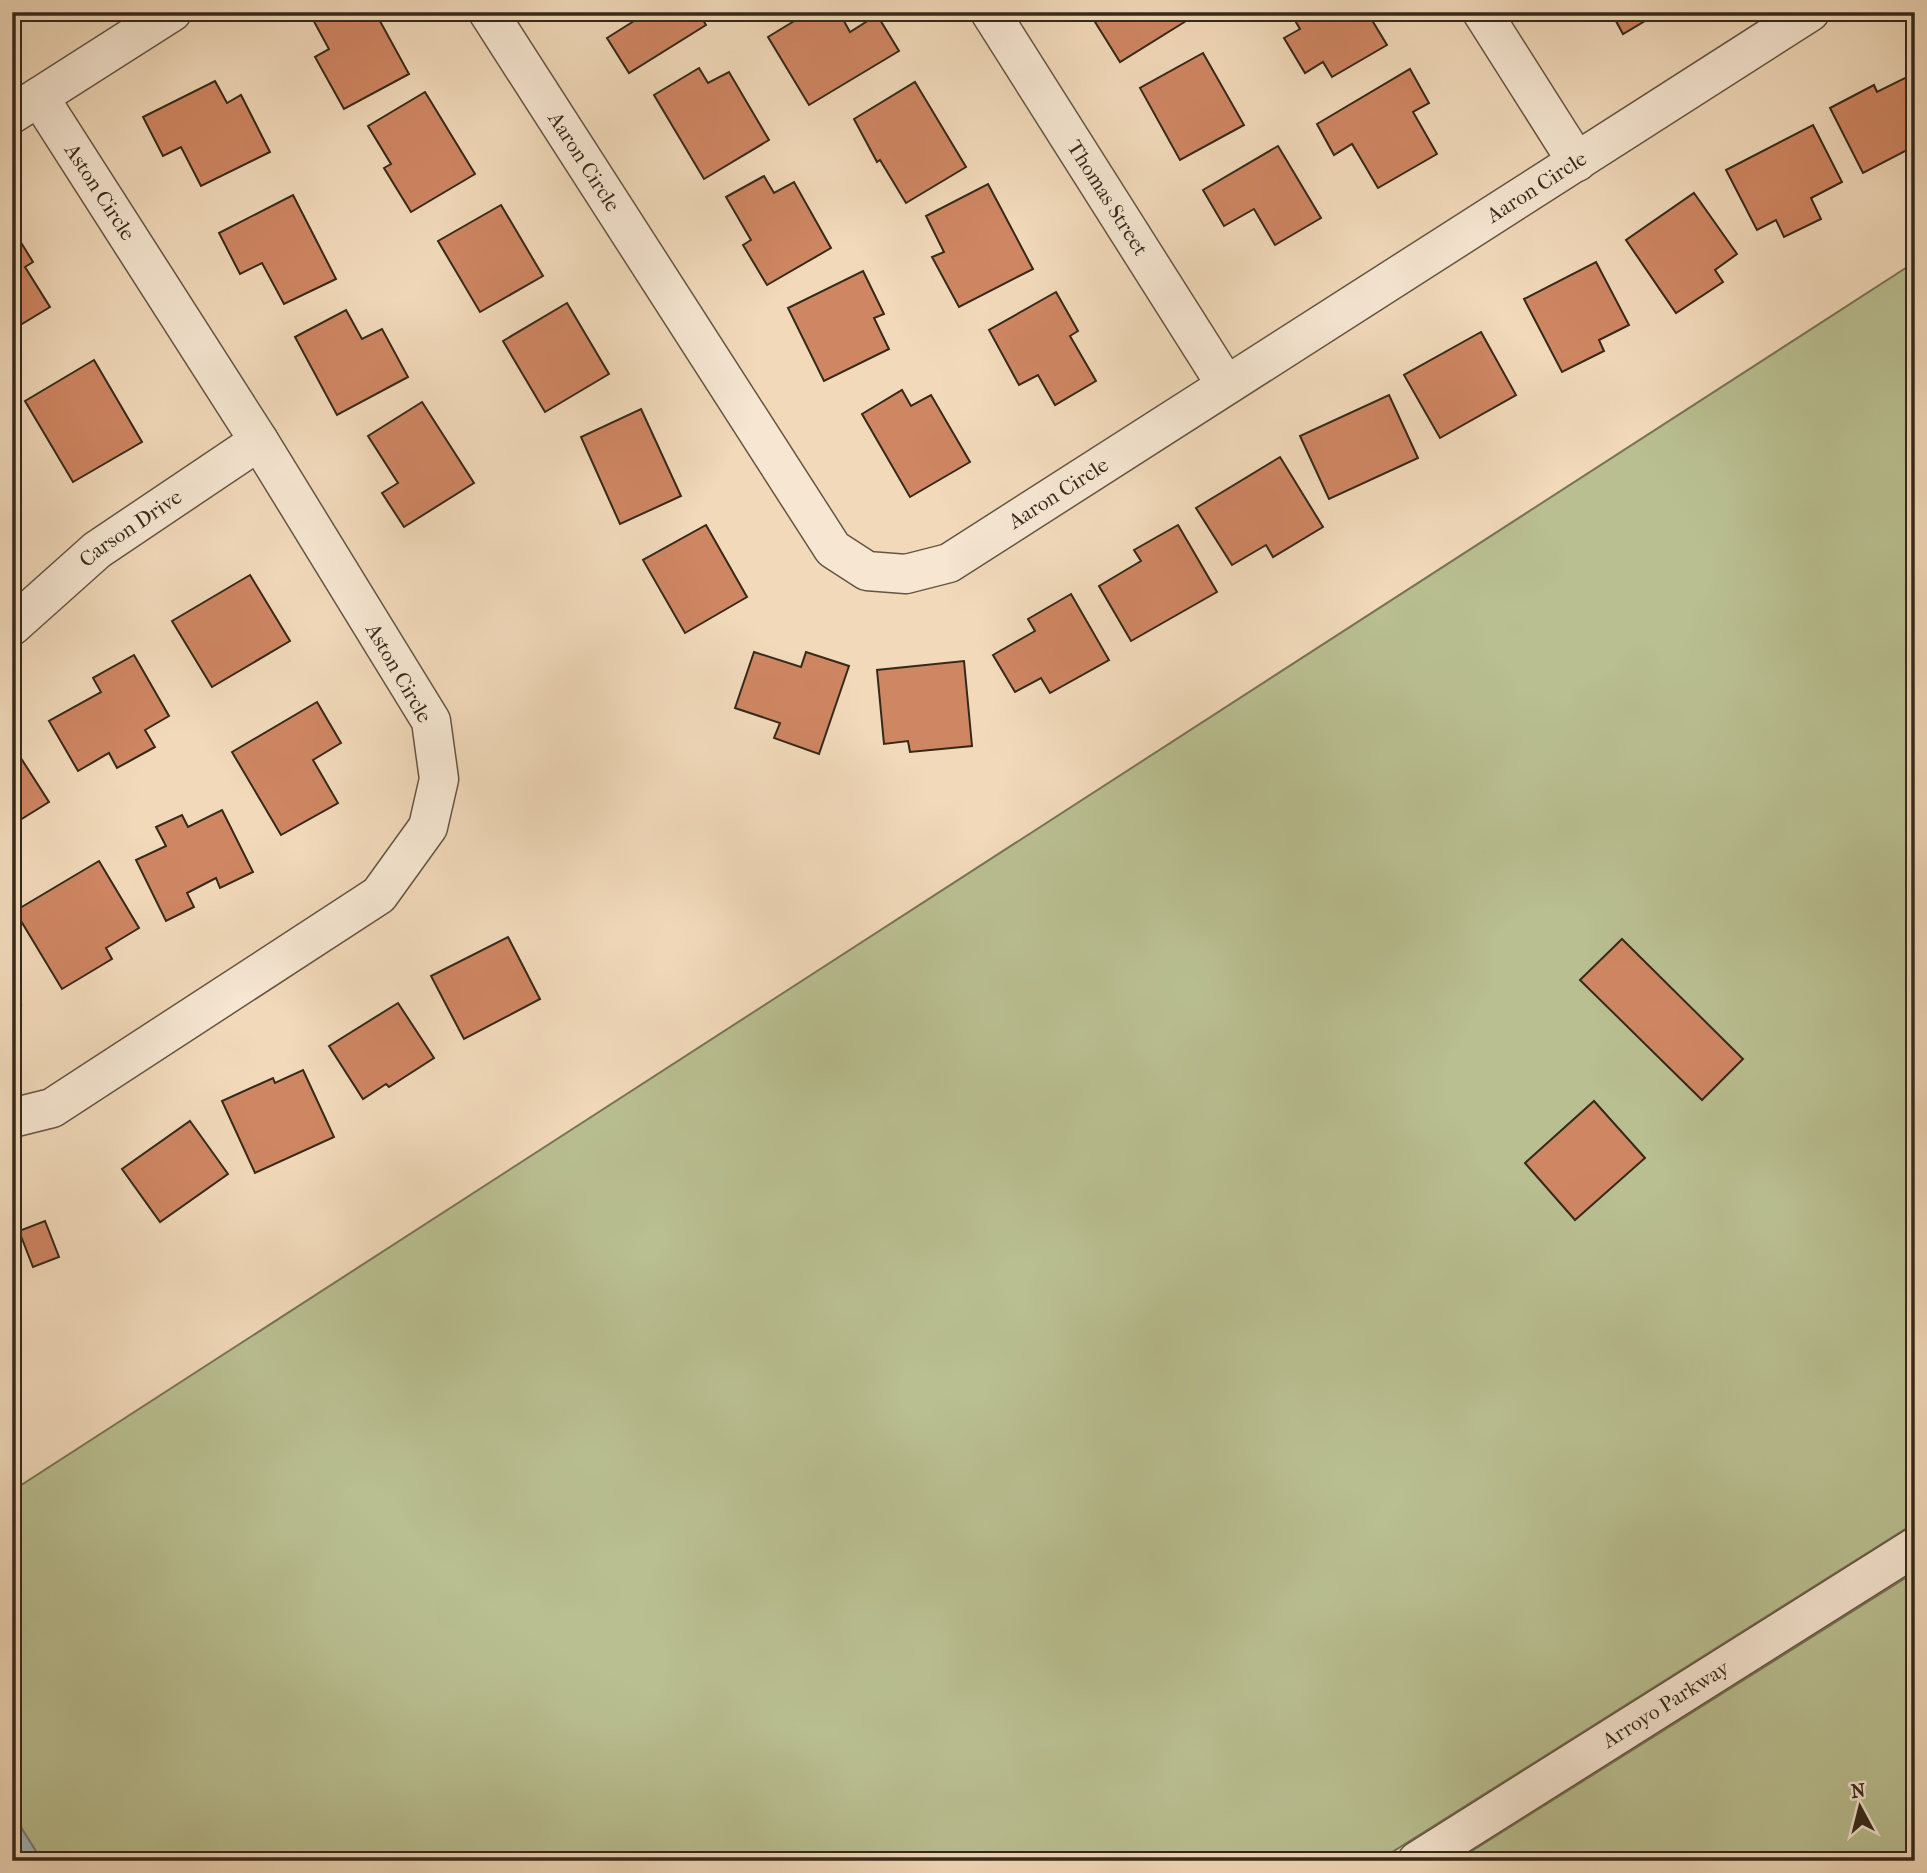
<svg xmlns="http://www.w3.org/2000/svg" width="1927" height="1873" font-family="'IM FELL French Canon',serif">
<style>
.green{fill:#b9bf91;stroke:#777456;stroke-width:2}
.water{fill:#a1b7bc;stroke:#767e7b;stroke-width:2}
.building{fill:#cf8663;stroke:#35291a;stroke-width:2}
.lines{fill:none;stroke-linecap:round;stroke-linejoin:round}
.minor-casing{stroke:#645542;stroke-width:41}
.minor{stroke:#f6e6d2;stroke-width:38}
.labels{text-anchor:middle;stroke-width:5;stroke-linejoin:round;paint-order:stroke}
.street-label{font-size:21px;fill:#35291a;stroke:#f6e6d2}
</style>
<rect width="100%" height="100%" fill="#f1d9ba"/>
<filter id="stains"><feTurbulence type="fractalNoise" baseFrequency=".00286" numOctaves="4"/><feColorMatrix values="0 0 0 0 .2 0 0 0 0 .09 0 0 0 0 .02 0 0 0 .5 -.17"/></filter>
<radialGradient id="worn" r=".72"><stop offset=".6" stop-color="#630" stop-opacity="0"/><stop offset="1" stop-color="#630" stop-opacity=".3"/></radialGradient>
<g class="green">
<polygon points="1915,262 1915,1523 1378,1861 42,1861 12,1813 12,1491"/>
<polygon points="1915,1572 1915,1861 1456,1861"/>
</g>
<polygon class="water" points="12,1813 42,1861 12,1861"/>
<g class="building">
<polygon points="318,12 375,12 409,74 344,109 315,57 329,49 311,16"/>
<polygon points="628,12 698,12 706,25 629,73 607,38 634,21"/>
<polygon points="809,12 839,12 850,32 877,15 899,51 809,105 768,37"/>
<polygon points="1102,12 1180,12 1186,21 1120,62 1095,22 1105,17"/>
<polygon points="1290,12 1367,12 1387,45 1332,77 1323,62 1305,73 1284,38 1300,29"/>
<polygon points="1611,12 1660,12 1623,34"/>
<polygon points="1203,53 1244,125 1180,160 1140,88"/>
<polygon points="699,68 708,83 729,72 769,140 704,179 654,95"/>
<polygon points="1410,69 1429,103 1413,112 1437,154 1378,188 1352,144 1334,155 1317,124"/>
<polygon points="1915,73 1915,146 1863,173 1830,108 1874,85 1877,92"/>
<polygon points="215,81 227,103 241,95 270,152 201,186 181,147 163,156 143,117"/>
<polygon points="915,82 966,167 906,203 880,160 877,162 854,119"/>
<polygon points="425,92 475,174 411,212 384,168 391,164 368,126"/>
<polygon points="1813,125 1842,182 1811,198 1821,219 1784,237 1776,220 1757,230 1726,170"/>
<polygon points="1278,146 1321,218 1275,245 1254,209 1224,226 1203,190"/>
<polygon points="764,176 774,193 794,182 831,248 767,285 743,245 751,240 726,197"/>
<polygon points="988,184 1033,269 959,307 932,257 944,252 926,216"/>
<polygon points="1694,193 1737,254 1715,270 1723,282 1676,313 1626,240"/>
<polygon points="293,195 336,279 284,304 262,263 240,274 219,233"/>
<polygon points="501,205 543,276 480,312 438,241"/>
<polygon points="12,228 33,262 25,267 50,307 12,330"/>
<polygon points="1596,262 1629,325 1599,340 1604,351 1562,372 1524,299"/>
<polygon points="863,271 884,314 874,318 889,349 824,381 788,308"/>
<polygon points="1056,292 1078,331 1070,336 1096,381 1055,405 1038,375 1019,385 989,330"/>
<polygon points="567,303 609,374 545,412 503,341"/>
<polygon points="346,310 362,339 382,329 408,377 337,415 295,337"/>
<polygon points="1481,332 1516,395 1440,438 1404,375"/>
<polygon points="94,360 142,442 73,482 25,401"/>
<polygon points="902,390 911,406 931,395 970,462 910,497 862,414"/>
<polygon points="1389,395 1418,458 1329,499 1300,436"/>
<polygon points="422,402 474,483 404,527 382,493 398,483 368,436"/>
<polygon points="641,409 681,496 620,524 581,437"/>
<polygon points="1280,457 1323,527 1273,557 1266,545 1232,565 1196,508"/>
<polygon points="706,525 747,597 685,633 643,560"/>
<polygon points="1178,525 1217,592 1131,641 1099,586 1141,561 1134,550"/>
<polygon points="250,575 290,641 212,687 172,621"/>
<polygon points="1071,594 1109,660 1050,693 1041,678 1015,692 993,655 1035,631 1028,619"/>
<polygon points="754,652 801,667 806,652 849,666 819,754 774,738 780,723 735,708"/>
<polygon points="134,655 169,716 145,730 155,747 117,768 109,753 78,771 49,721 101,692 93,678"/>
<polygon points="964,661 972,746 910,752 908,741 884,744 877,670"/>
<polygon points="317,702 341,743 313,760 338,803 281,835 232,752"/>
<polygon points="17,752 49,802 12,825 12,755"/>
<polygon points="222,810 253,872 220,888 216,878 187,893 194,907 166,921 136,860 166,846 156,827 182,815 188,827"/>
<polygon points="99,861 139,928 106,948 112,959 62,989 15,911"/>
<polygon points="508,937 540,999 464,1039 431,976"/>
<polygon points="1622,939 1743,1059 1702,1100 1580,980"/>
<polygon points="12,990 21,1005 12,1011"/>
<polygon points="398,1003 434,1058 389,1087 386,1084 363,1099 329,1046"/>
<polygon points="303,1070 334,1137 255,1173 222,1101 273,1078 275,1083"/>
<polygon points="1594,1101 1645,1158 1575,1220 1525,1163"/>
<polygon points="190,1121 228,1174 160,1222 122,1169"/>
<polygon points="45,1221 59,1257 33,1267 19,1231"/>
</g>
<g class="lines">
<g class="minor-casing">
<g id="minor">
<path id="s1" d="M488,12L833,549L867,571L906,574L949,563L1810,12"/>
<path id="s2" d="M990,12L1226,385"/>
<polyline points="1482,12 1577,162"/>
<polyline points="12,114 172,12"/>
<path id="s3" d="M12,626L97,550L259,441"/>
<polyline points="12,1118 52,1108 379,895 428,827 439,779 431,721 259,441 39,97"/>
<path id="s4" d="M1417,1861L1915,1547"/>
</g>
</g>
<use href="#minor" class="minor"/>
</g>
<g class="labels">
<g class="street-label">
<text dy="7" stroke="none"><textPath href="#s1" startOffset="178">Aaron Circle</textPath></text>
<text dy="7" stroke="none"><textPath href="#s1" startOffset="1460">Aaron Circle</textPath></text>
<text transform="translate(100 192) rotate(57)" y="7">Aston Circle</text>
<text dy="7" stroke="none"><textPath href="#s2" startOffset="220">Thomas Street</textPath></text>
<text dy="7" stroke="none"><textPath href="#s1" startOffset="892">Aaron Circle</textPath></text>
<text dy="7" stroke="none"><textPath href="#s3" startOffset="154">Carson Drive</textPath></text>
<text transform="translate(399 673) rotate(60)" y="7">Aston Circle</text>
<text dy="7" stroke="none"><textPath href="#s4" startOffset="294">Arroyo Parkway</textPath></text>
</g>
</g>
<rect width="1927" height="1873" fill="none" stroke="#f1d9ba" stroke-width="42"/>
<rect x="14" y="14" width="1899" height="1845" fill="none" stroke="#35291a" stroke-width="3.5"/>
<rect x="21" y="21" width="1885" height="1831" fill="none" stroke="#35291a" stroke-width="2"/>
<g transform="translate(1860 1807) rotate(353)" stroke="#f6e6d2" stroke-width="5" paint-order="stroke">
<path d="M0-5L12 26L0 18L-12 26Z" fill="#35291a"/>
<text y="-10" font-size="19" font-weight="bold" text-anchor="middle" fill="#35291a">N</text>
</g>
<rect width="100%" height="100%" filter="url(#stains)"/>
<rect width="100%" height="100%" fill="url(#worn)"/>
</svg>
